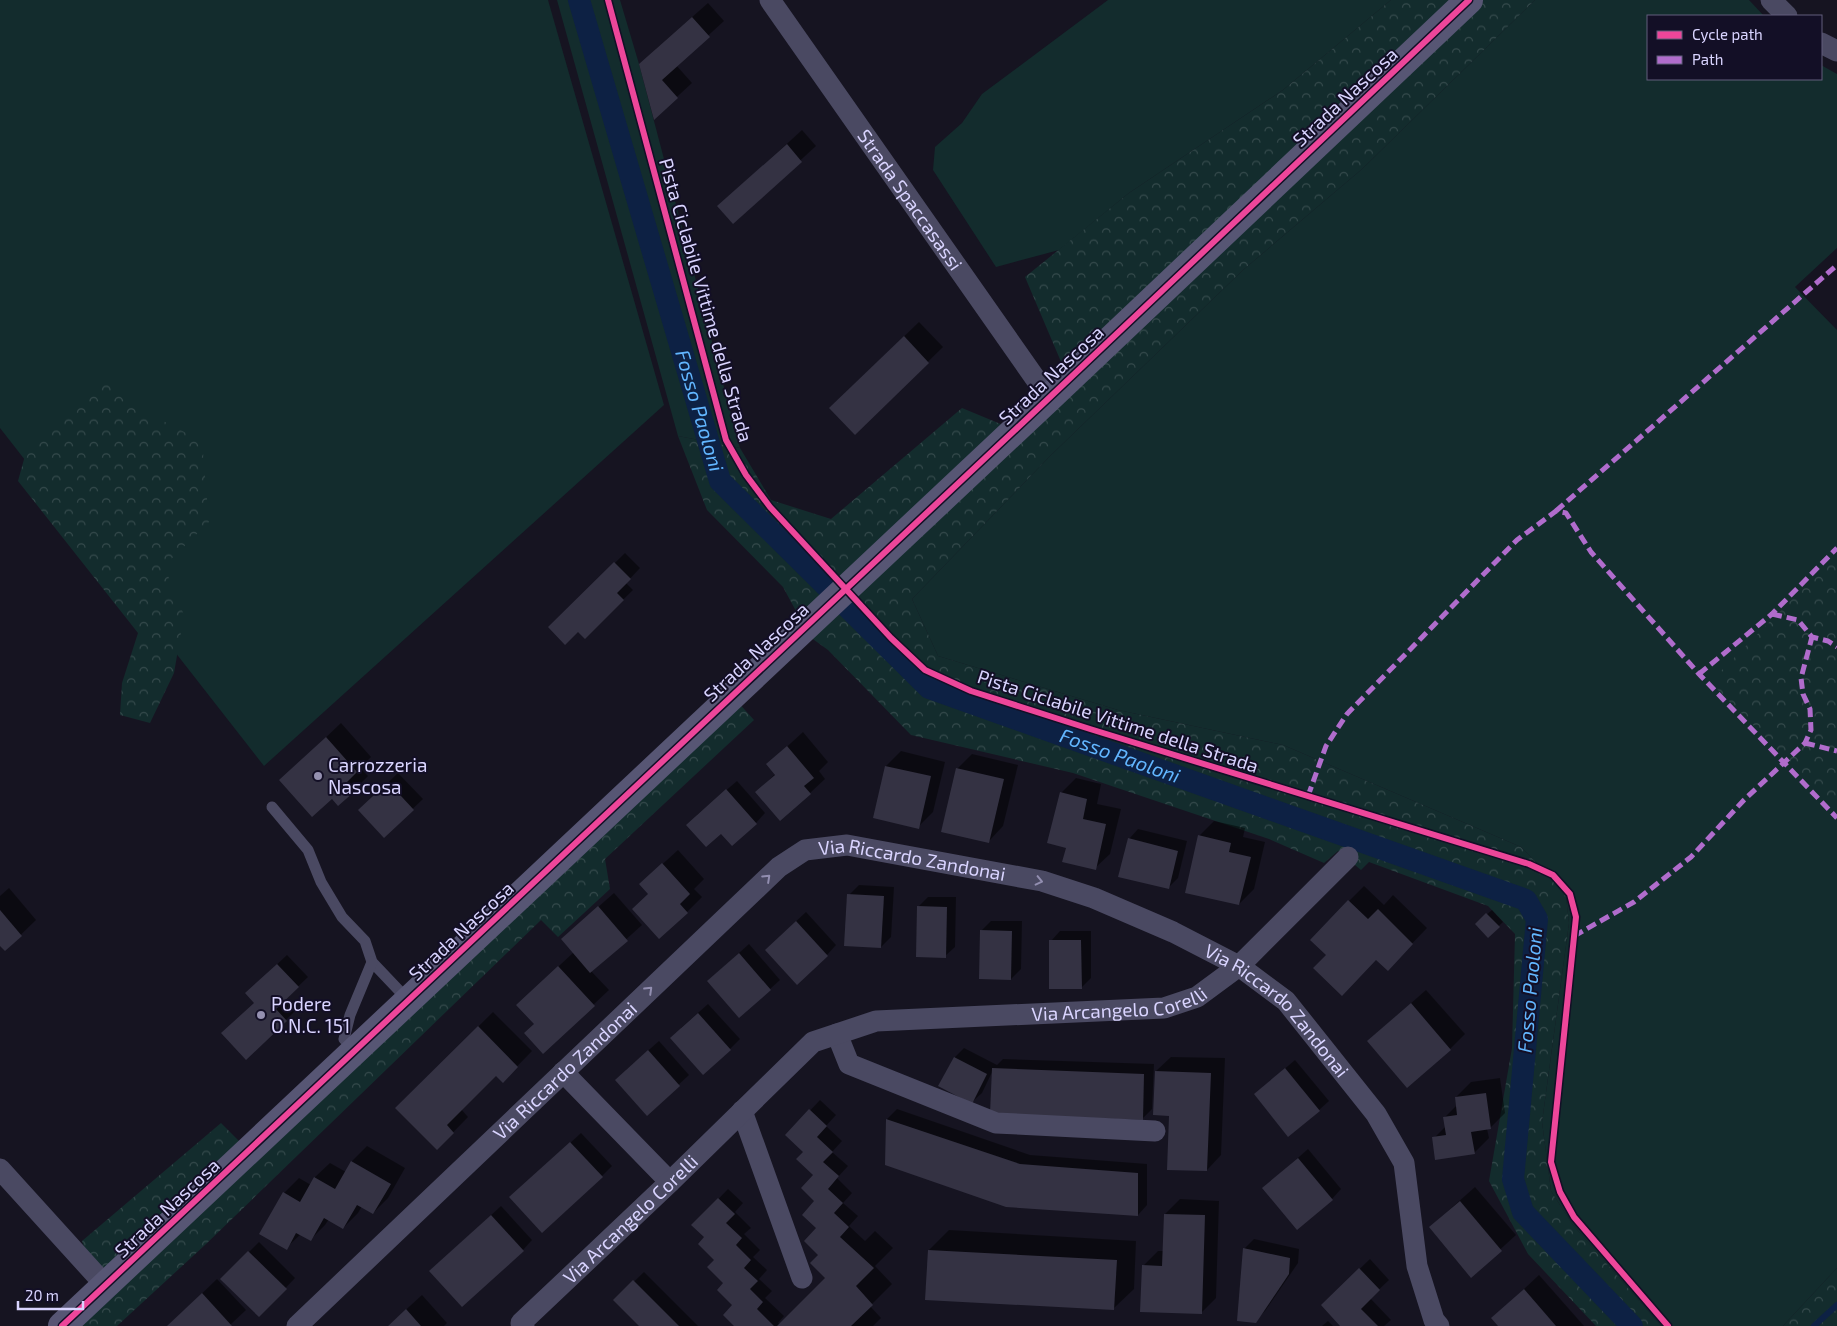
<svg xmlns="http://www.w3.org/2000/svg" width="1837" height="1326" font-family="'Exo 2',sans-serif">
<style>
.green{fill:#132c2d}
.forest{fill:url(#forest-crowns)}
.shadow{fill:#0007}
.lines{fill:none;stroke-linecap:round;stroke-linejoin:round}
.stream{stroke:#0d2144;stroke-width:6}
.canal{stroke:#0d2144;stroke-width:22}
.building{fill:#343243}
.lane{stroke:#4a4962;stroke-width:11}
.street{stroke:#4a4962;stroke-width:21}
.secondary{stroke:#575674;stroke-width:28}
.quiet{stroke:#b06ccc;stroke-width:5;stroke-dasharray:10 5;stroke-linecap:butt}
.cycleway-casing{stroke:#130f26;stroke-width:9}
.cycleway{stroke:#ed469a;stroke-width:6}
.oneway{stroke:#928eb0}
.poi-dot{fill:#9591b1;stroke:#130f26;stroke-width:2}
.labels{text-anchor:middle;stroke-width:4;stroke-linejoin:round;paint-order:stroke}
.street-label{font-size:19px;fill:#d9d4ff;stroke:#130f26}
.poi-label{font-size:19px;fill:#d9d4ff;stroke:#130f26;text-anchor:start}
.water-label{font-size:20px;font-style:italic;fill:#62b6ff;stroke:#130f26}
</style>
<defs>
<pattern id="forest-crowns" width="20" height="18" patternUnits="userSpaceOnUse" patternTransform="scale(1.25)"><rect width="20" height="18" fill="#132c2d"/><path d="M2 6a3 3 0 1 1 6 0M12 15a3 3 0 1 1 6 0" fill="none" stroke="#354a4c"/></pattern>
</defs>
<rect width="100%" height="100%" fill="#161421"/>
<g class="green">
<polygon points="0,0 548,0 664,405 264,766 0,428"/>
<polygon points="557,0 620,0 639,64 740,448 678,436"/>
<polygon points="1108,0 1391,0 1283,90 1129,193 1059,250 996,267 933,170 935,147 962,123 982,94"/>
<polygon points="1535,0 1749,0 1764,16 1648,16 1648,79 1821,79 1821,65 1837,74 1837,248 1795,287 1837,330 1837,1268 1783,1326 1661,1326 1572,1224 1551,1191 1542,1122 1569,923 1566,898 1549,876 1521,847 1283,745 1118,710 938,656 912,599 1050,456 1243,270 1362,169"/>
</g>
<g class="forest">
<polygon points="1391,0 1535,0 1362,169 1243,270 1050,456 912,599 938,656 1118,710 1283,745 1521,847 1549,876 1566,897 1569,923 1542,1122 1551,1191 1572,1224 1661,1326 1596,1326 1528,1254 1489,1181 1512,1048 1515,934 1488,906 1369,862 1361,870 1338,851 1324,863 1269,839 1073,773 911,735 828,650 810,637 783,587 707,510 678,436 740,448 771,500 831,519 962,408 1027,435 1073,390 1025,277 1129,193 1283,90"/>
<polygon points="106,382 163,421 202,441 209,522 164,566 184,615 174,673 150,723 120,715 122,683 138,633 18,481 26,452"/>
<polygon points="1830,561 1837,568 1837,809 1710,682"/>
<polygon points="736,700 754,720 605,859 610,889 558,937 541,920 205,1245 117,1326 76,1326 101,1302 82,1241 221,1123 253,1155"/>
<polygon points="1837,1268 1837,1326 1783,1326"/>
</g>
<g class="shadow">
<polygon points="708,3 724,21 676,65 692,83 654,118 656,49"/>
<polygon points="802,130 816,146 733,222 734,192"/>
<polygon points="919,322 943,347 855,433 845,393"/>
<polygon points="625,553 640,568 626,583 633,590 585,637 578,630 550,627"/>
<polygon points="341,723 371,757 360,768 368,776 353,791 332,797 281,780"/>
<polygon points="803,732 828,762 819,771 825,779 810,793 757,792 776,773 768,764"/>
<polygon points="901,751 945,762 933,812 918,827 874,817 886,766"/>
<polygon points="972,754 1018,765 1003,826 989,841 957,769"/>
<polygon points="398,773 423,799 384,836 370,800"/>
<polygon points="1076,778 1101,784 1097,804 1121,809 1110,854 1095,868 1068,847 1061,793"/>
<polygon points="737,781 765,813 756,823 721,832 697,815"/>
<polygon points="1214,821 1245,828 1243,837 1265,842 1254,889 1239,904 1199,836"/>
<polygon points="1138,829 1187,841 1178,878 1168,888 1129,839"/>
<polygon points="678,850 704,879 694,889 702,897 687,912 649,894 656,870"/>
<polygon points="859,885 894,887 891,937 881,947 849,895"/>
<polygon points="1364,886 1384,905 1393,895 1427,928 1402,954 1377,958 1349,901"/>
<polygon points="9,888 36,920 5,950 0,944 0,896"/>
<polygon points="614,893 642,925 591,971 609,990 543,1052 535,1023 533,990 574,952 562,939"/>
<polygon points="928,897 956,897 955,947 945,956 918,907"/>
<polygon points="1492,910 1503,922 1488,936 1476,924"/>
<polygon points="806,912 836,945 827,955 776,940"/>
<polygon points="991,921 1022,921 1021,969 1011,979 981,931"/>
<polygon points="1060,931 1091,931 1091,978 1081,988 1051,941"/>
<polygon points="749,944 780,980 770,989 708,981"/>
<polygon points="287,955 308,977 285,999 296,1010 286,1020 255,1002 256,984"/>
<polygon points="1426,990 1465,1034 1450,1049 1368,1041"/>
<polygon points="708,1004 740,1039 730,1049 681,1028"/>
<polygon points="493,1012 532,1051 503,1081 496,1075 461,1109 468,1117 437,1149 396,1108"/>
<polygon points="659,1041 689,1075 647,1114 626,1070"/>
<polygon points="964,1048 997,1065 1003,1059 1154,1064 1152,1109 1142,1119 993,1070 982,1093 972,1102 940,1086 955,1057"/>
<polygon points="1171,1057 1225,1058 1221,1155 1207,1170 1170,1115 1156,1071"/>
<polygon points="1295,1060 1329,1101 1319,1110 1255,1094"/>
<polygon points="1500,1078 1505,1113 1490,1128 1487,1129 1489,1138 1474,1153 1434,1138 1446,1126 1445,1117 1457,1105 1456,1097 1471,1082"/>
<polygon points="820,1100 836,1115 826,1126 842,1141 832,1152 848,1166 837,1178 852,1193 843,1203 858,1216 849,1226 865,1241 875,1231 893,1248 875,1266 892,1284 870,1306 881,1318 873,1326 736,1326 734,1305 706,1237 693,1225 728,1189 743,1203 735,1212 751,1228 744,1234 760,1250 753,1257 767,1270 759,1279 772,1291 765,1298 784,1316 778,1323 780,1324 827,1278 820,1254 815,1175 805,1152 787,1135"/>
<polygon points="897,1109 1030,1155 1147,1164 1147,1205 1138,1215 886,1164 887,1119"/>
<polygon points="581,1133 612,1166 602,1176 521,1188"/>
<polygon points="367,1146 405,1168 388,1198 373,1213 362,1206 358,1213 343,1228 329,1219 325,1225 310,1240 301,1234 286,1248 260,1233 284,1193 299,1178 311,1185 315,1177 330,1163 346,1172 352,1161"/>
<polygon points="1308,1149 1341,1189 1332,1199 1274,1179"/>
<polygon points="1475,1187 1516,1235 1471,1276 1430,1227"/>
<polygon points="1180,1199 1219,1201 1216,1298 1201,1313 1143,1266 1158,1251 1164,1251 1165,1214"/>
<polygon points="501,1206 532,1240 523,1250 441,1261"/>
<polygon points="949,1230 1136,1241 1134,1289 1114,1308 929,1250"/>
<polygon points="1254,1239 1299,1249 1298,1263 1265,1311 1255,1321 1245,1248"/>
<polygon points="259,1242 295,1278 259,1316 222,1279"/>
<polygon points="1370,1259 1389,1280 1370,1298 1391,1320 1384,1326 1342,1326 1322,1305"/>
<polygon points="644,1272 698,1326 640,1326 615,1300"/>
<polygon points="1539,1275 1584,1326 1500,1326 1493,1318"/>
<polygon points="217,1279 246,1310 229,1326 168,1326"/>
<polygon points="422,1295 447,1323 444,1326 388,1326"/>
<polygon points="1328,1321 1333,1326 1322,1326"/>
</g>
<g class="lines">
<polyline class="stream" points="1814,1326 1837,1305"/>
<path class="canal" id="s1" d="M579,0L720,481L929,688L1526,900L1537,919L1513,1179L1523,1212L1632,1326"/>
</g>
<g class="building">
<polygon points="692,17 710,37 662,80 678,98 654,120 639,64"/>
<polygon points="787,144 802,162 733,224 717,206"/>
<polygon points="904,336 929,363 855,435 829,408"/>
<polygon points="614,562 631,579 617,593 624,600 585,639 578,632 565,645 548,627"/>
<polygon points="326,737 357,772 346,783 354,792 338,806 332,799 312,817 279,780"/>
<polygon points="787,746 814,778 804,786 811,794 780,821 755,792 775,775 766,764"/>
<polygon points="885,766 931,776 919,829 873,818"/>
<polygon points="956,768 1004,779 989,843 941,832"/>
<polygon points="388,782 414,810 384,838 358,810"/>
<polygon points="726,789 757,824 732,846 721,834 706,847 686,825"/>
<polygon points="1060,792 1087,799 1083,819 1106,824 1096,870 1062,862 1066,848 1047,843"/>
<polygon points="1198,835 1231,843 1229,852 1251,857 1239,905 1185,893"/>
<polygon points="1128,838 1178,851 1169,889 1118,877"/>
<polygon points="662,863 690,894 680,904 688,913 659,939 632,909 648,894 639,884"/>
<polygon points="847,894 884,896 881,948 844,946"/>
<polygon points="1348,900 1368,919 1378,909 1413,944 1388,971 1376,960 1342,996 1313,968 1326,955 1310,940"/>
<polygon points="598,906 628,941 590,973 561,939"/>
<polygon points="917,906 947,907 946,958 916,957"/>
<polygon points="0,910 22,936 5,951 0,946"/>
<polygon points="1486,913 1500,927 1488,938 1475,924"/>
<polygon points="796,921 828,956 797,985 765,950"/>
<polygon points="980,930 1012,931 1011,980 979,979"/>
<polygon points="1049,940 1081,940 1082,989 1049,989"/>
<polygon points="739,953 771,990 739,1018 707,981"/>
<polygon points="277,964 299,987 276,1009 287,1021 246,1060 221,1033 254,1003 245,993"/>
<polygon points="558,966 595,1006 543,1054 524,1033 534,1024 516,1005"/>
<polygon points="1411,1003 1451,1050 1407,1088 1367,1041"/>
<polygon points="698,1013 731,1050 703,1075 670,1038"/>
<polygon points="478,1026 518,1067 503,1083 496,1076 447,1125 454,1133 437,1150 395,1108"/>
<polygon points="648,1050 680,1086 647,1116 615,1080"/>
<polygon points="954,1057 987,1074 972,1104 938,1086"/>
<polygon points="992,1068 1144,1074 1143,1120 990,1114"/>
<polygon points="1285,1068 1320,1111 1288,1137 1254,1094"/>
<polygon points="1155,1071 1211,1073 1207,1171 1167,1170 1169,1116 1153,1115"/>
<polygon points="1486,1093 1491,1129 1471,1132 1475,1154 1435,1160 1432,1137 1446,1135 1443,1117 1457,1115 1455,1097"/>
<polygon points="809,1109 827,1126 817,1137 833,1152 823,1162 839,1176 828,1189 843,1203 834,1213 849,1227 840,1237 874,1268 856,1286 873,1305 851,1326 777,1326 825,1278 810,1263 818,1255 804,1241 816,1228 802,1215 814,1201 801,1188 813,1175 796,1159 803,1152 785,1135"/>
<polygon points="886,1119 1020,1164 1138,1173 1138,1216 1006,1207 885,1165"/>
<polygon points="570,1142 603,1177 542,1233 509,1197"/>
<polygon points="1298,1158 1333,1200 1297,1230 1262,1188"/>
<polygon points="351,1161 391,1184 373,1214 357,1205 343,1229 324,1218 311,1241 296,1233 287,1250 259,1234 283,1192 300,1202 314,1177 335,1189"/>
<polygon points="718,1198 735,1214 726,1223 742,1238 736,1245 751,1260 744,1268 758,1281 750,1289 763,1302 757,1309 774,1326 734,1326 723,1315 732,1305 717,1290 723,1283 707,1267 714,1260 698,1244 704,1237 691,1225"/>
<polygon points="1460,1201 1502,1251 1471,1278 1429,1227"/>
<polygon points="1164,1214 1205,1215 1202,1314 1140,1312 1142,1265 1162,1266"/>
<polygon points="491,1215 524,1251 462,1307 429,1271"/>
<polygon points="1243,1248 1290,1258 1289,1274 1256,1323 1237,1321"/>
<polygon points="928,1250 1117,1260 1114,1310 925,1300"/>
<polygon points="248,1251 287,1289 259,1317 220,1279"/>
<polygon points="1359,1268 1380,1290 1361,1309 1378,1326 1340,1326 1321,1305"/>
<polygon points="633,1280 679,1326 639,1326 613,1300"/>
<polygon points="1524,1289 1556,1326 1498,1326 1491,1318"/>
<polygon points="202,1293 232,1326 167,1326"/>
<polygon points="406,1309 421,1326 388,1326"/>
</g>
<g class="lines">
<g class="lane">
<polyline points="272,807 308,850 321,882 342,917 365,941 372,962 409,1001"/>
<polyline points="355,1051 344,1039 350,1015 372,962"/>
</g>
<g class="street">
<path id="s2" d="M770,0L1049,398"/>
<polyline points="1771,0 1787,16"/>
<polyline points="1821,43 1837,51"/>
<polyline points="837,1034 849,1064 996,1123 1155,1131"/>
<polyline points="563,1072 670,1182"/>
<polyline points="742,1111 802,1278"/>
<polyline points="0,1169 106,1286"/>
<path id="s3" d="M297,1326L779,867L805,850L847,845L1042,881L1094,898L1173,932L1239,966L1286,1001L1376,1114L1404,1163L1417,1266L1434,1320L1439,1326"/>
<path id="s4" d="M524,1326L521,1323L670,1182L813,1042L876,1021L1164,1008L1197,997L1239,966L1348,857"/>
</g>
<polyline class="secondary" points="62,1326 1049,398 1469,0"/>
<g class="quiet">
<polyline points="1556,511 1837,265"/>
<polyline points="1772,614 1798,620 1812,637 1828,641 1837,647"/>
<polyline points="1699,674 1772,614 1837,548"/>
<polyline points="1805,743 1837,751"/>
<polyline points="1308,796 1326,746 1347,714 1517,540 1556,511 1566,513 1591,552 1699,674 1837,818"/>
<polyline points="1574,936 1634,902 1691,857 1744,800 1805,743 1811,730 1810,709 1803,694 1801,678 1812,637"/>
</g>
<g class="cycleway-casing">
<g id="cycleway">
<polyline points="608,0 726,440 746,475 770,507 891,638 925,670 971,691 1090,729 1529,864 1553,875 1570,894 1576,917 1551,1162 1560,1192 1574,1217 1668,1326"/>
<polyline points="62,1326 1049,398 1469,0"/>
</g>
</g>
<use href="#cycleway" class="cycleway"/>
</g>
<defs><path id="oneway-chevron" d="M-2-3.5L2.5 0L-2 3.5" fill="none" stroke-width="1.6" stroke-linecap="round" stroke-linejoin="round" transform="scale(1.25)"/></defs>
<g class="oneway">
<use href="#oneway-chevron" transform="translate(767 878) rotate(-43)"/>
<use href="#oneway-chevron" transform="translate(1039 881) rotate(13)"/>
<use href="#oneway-chevron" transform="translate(649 990) rotate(-44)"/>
</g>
<g class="poi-dot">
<circle cx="318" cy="776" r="5"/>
<circle cx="261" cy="1015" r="5"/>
</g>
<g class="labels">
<g class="street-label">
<text transform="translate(1345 97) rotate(-43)" y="7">Strada Nascosa</text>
<text dy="7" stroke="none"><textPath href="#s2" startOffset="244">Strada Spaccasassi</textPath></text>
<text transform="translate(706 300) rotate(74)" y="7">Pista Ciclabile Vittime della Strada</text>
<text transform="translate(1051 375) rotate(-43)" y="7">Strada Nascosa</text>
<text transform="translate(756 652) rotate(-43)" y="7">Strada Nascosa</text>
<text transform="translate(1118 721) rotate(18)" y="7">Pista Ciclabile Vittime della Strada</text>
<text dy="7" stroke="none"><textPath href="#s3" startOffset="805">Via Riccardo Zandonai</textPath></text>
<text transform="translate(461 931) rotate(-43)" y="7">Strada Nascosa</text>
<text dy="7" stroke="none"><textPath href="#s4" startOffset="720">Via Arcangelo Corelli</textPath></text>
<text dy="7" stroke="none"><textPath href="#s3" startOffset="1210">Via Riccardo Zandonai</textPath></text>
<text dy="7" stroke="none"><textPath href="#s3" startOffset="370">Via Riccardo Zandonai</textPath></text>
<text transform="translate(167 1208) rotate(-43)" y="7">Strada Nascosa</text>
<text dy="7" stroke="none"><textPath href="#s4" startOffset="155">Via Arcangelo Corelli</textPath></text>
</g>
<g class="poi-label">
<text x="328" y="772">Carrozzeria<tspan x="328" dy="22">Nascosa</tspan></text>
<text x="271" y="1011">Podere<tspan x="271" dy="22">O.N.C. 151</tspan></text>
</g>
<g class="water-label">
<text dy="7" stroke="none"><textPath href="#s1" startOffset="428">Fosso Paoloni</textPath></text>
<text dy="7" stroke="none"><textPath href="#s1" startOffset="998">Fosso Paoloni</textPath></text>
<text transform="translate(1530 990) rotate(-85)" y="7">Fosso Paoloni</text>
</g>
</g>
<rect x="1647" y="15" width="175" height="65" fill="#130f26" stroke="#625e7d"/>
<rect x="1657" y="31" width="25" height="8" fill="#ed469a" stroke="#625e7d"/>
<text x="1692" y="40" font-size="15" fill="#d9d4ff">Cycle path</text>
<rect x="1657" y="56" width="25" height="8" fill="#b06ccc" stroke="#625e7d"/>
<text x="1692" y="65" font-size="15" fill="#d9d4ff">Path</text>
<path d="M18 1301v8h65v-8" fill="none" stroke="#d9d4ff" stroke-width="2.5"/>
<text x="25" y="1301" font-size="15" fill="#d9d4ff" stroke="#130f26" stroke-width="4" paint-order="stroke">20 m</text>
</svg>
